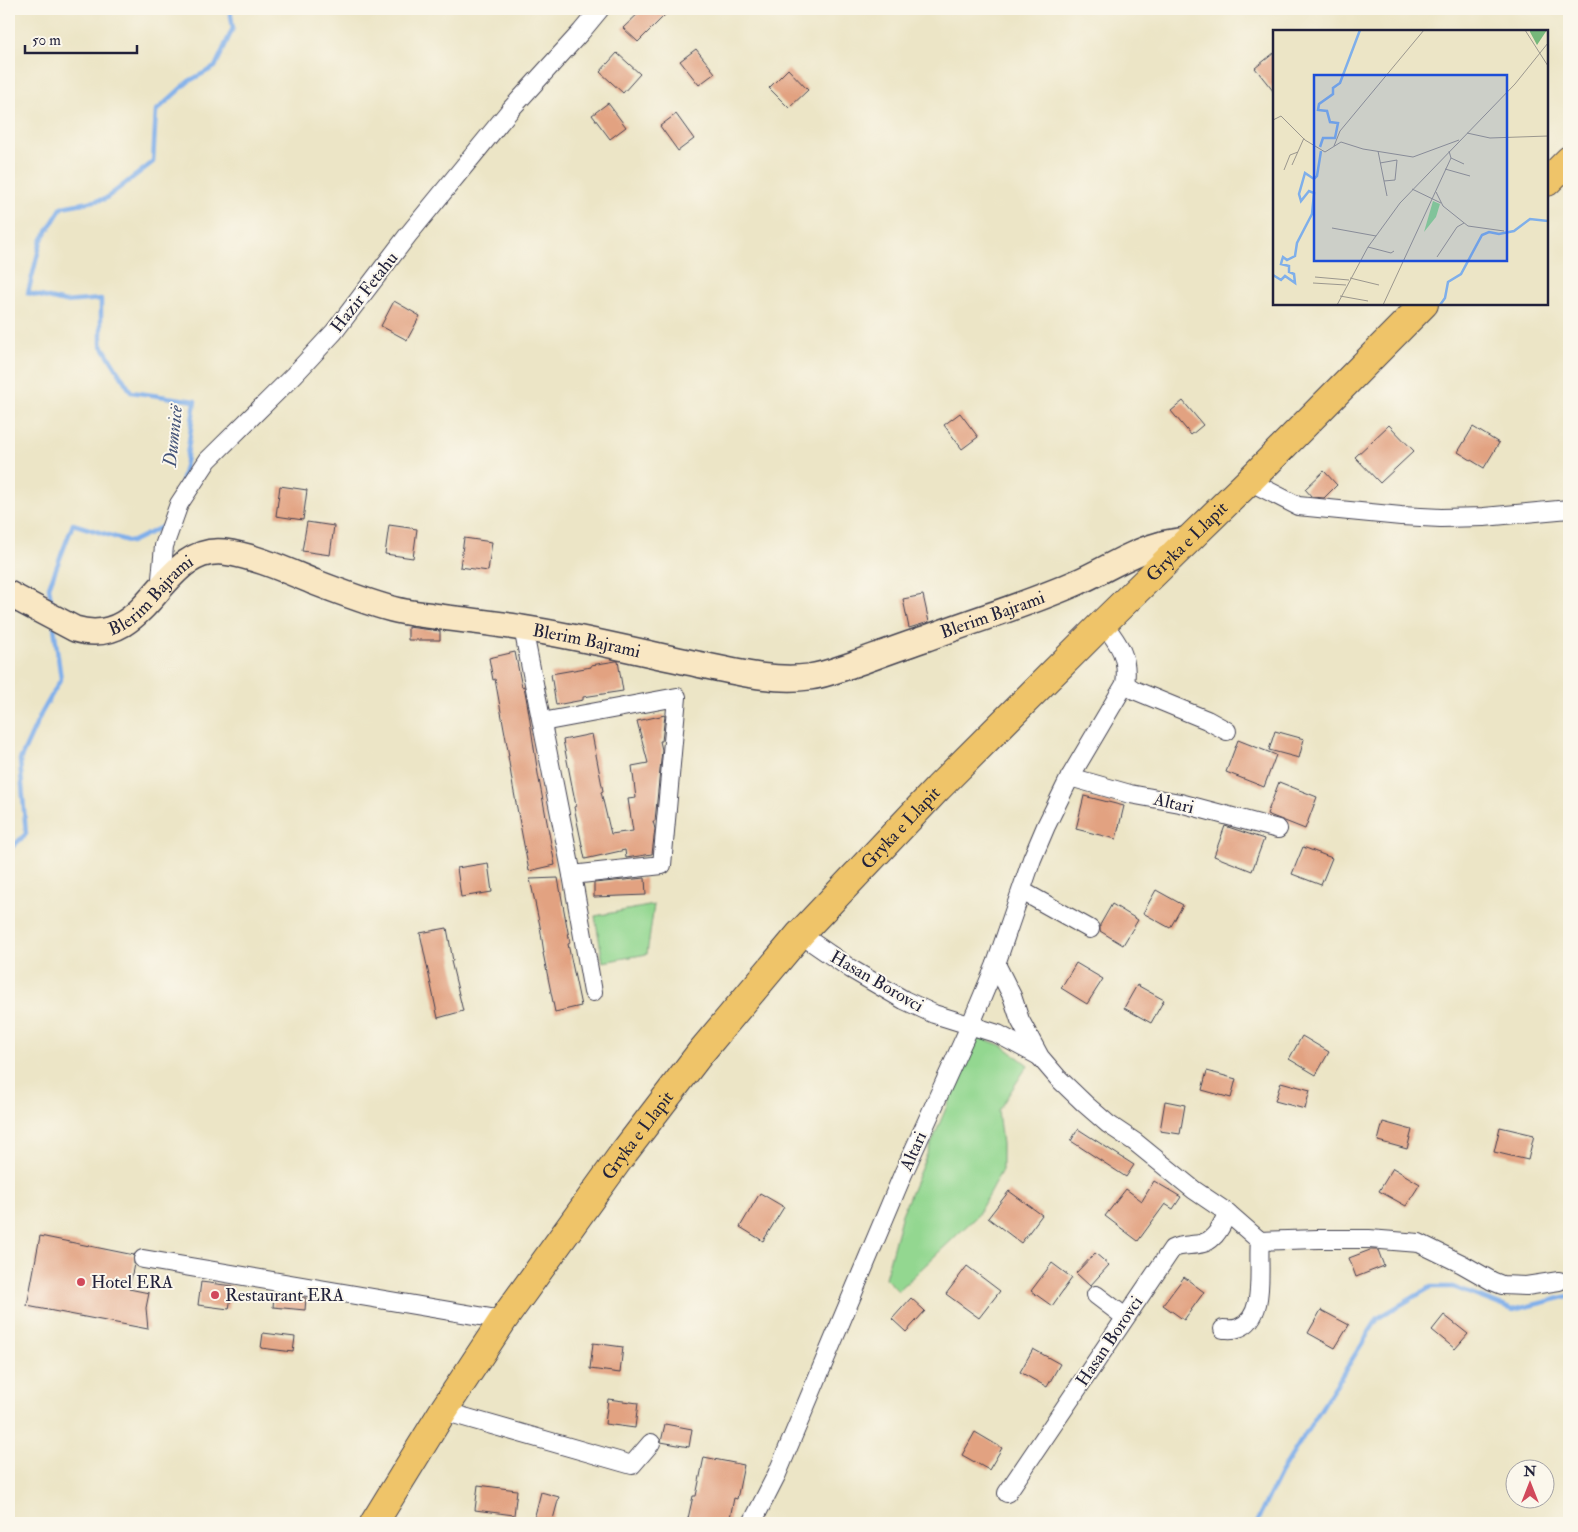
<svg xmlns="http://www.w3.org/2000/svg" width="1578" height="1532" font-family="'IM FELL Double Pica',serif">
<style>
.green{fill:#93d790;stroke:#5a7c66}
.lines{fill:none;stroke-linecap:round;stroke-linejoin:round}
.stream{stroke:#7fafea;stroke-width:4.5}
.building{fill:#e2a281}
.street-casing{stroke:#403f50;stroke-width:20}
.secondary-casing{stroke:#403f50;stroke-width:28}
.primary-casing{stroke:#403f50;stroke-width:30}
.street{stroke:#fff;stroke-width:18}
.secondary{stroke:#f9e7c3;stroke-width:25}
.primary{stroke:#efc469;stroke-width:28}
.poi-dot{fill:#d1495b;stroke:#fbf7ec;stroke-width:2}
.labels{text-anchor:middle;stroke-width:4;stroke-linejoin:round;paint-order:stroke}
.street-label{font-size:18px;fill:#22223b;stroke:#fbf7ec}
.poi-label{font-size:18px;fill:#22223b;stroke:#fbf7ec;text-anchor:start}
.water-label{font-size:19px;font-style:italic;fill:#435378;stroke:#fbf7ec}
.inset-river{fill:none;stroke:#7fafea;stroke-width:2.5}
.inset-road{fill:none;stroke:#9b978e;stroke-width:1}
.view{fill:#1d4ed8;fill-opacity:0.15;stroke:#1d4ed8;stroke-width:2.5}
.inset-edge{fill:none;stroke:#22223b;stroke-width:2.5}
</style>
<rect width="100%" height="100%" fill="#fbf7ec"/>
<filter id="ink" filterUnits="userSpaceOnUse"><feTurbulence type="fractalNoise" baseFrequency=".02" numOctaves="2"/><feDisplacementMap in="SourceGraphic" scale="10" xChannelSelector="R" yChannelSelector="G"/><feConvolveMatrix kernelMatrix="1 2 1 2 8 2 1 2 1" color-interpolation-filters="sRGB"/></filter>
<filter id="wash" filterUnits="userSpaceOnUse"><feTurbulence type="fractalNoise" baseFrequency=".0096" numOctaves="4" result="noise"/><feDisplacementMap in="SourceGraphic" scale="20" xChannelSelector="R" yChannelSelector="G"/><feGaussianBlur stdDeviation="1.12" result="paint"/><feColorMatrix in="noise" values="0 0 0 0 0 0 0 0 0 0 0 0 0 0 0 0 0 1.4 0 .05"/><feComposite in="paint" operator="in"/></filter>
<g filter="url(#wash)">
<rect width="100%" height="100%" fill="#ece5c6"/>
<g class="green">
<polygon points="654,905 647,954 603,962 595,916"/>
<polygon points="976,1036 1003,1046 1028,1065 998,1111 1002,1144 1002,1170 977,1216 898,1291 885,1278 902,1214"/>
</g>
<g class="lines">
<g class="stream">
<polyline points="179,492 186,462 195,401 131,392 101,344 101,299 65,302 28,293 41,241 62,207 105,199 153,162 156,111 189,81 215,67 233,28 230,9"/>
<polyline points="52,607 49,587 73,524 131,542 166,525"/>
<polyline points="9,850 26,834 20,760 41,714 61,679 54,627"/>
<polyline points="1256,1523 1280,1474 1378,1318 1431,1287 1453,1287 1513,1310 1569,1296"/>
</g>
</g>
<g id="blocks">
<g class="building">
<polygon points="643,9 671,9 638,42 623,28"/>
<polygon points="696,49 715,73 699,85 680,61"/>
<polygon points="617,53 640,74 623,93 600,72"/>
<polygon points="1274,53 1274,92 1255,68"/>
<polygon points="788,69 808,90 789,108 769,88"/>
<polygon points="608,103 626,127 610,139 592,115"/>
<polygon points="676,114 694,139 678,151 660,126"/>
<polygon points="394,301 420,316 407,340 381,326"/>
<polygon points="1183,401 1203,425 1191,435 1171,411"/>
<polygon points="960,413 978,437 962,449 944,425"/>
<polygon points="1389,425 1414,451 1380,483 1355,457"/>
<polygon points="1473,427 1499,443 1484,468 1458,452"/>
<polygon points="1324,471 1337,485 1324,498 1312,497 1305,489"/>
<polygon points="280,486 307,490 303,520 276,516"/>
<polygon points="307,522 334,526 330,555 302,551"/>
<polygon points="389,525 417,529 413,558 385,554"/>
<polygon points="464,538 492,542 488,571 460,567"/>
<polygon points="923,595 929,622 909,628 903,599"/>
<polygon points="408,627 440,631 440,640 408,640"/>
<polygon points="515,652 522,687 524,686 528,708 538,774 555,865 529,871 513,787 508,756 509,756 495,679 493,680 489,658"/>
<polygon points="616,661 618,661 623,691 583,697 583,700 556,705 551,674 591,667 591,665"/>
<polygon points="665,715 662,741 660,741 662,750 655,821 653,821 655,829 652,854 626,858 625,850 585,859 574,807 576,806 563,740 592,734 603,791 601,792 611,834 633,831 628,799 636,798 632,766 648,763 637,721"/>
<polygon points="1275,731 1304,739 1299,758 1269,750"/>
<polygon points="1238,740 1276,755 1264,787 1226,772"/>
<polygon points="1279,782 1317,797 1305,829 1267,814"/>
<polygon points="1084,796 1124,806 1116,839 1076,829"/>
<polygon points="1225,826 1264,839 1252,871 1214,856"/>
<polygon points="1303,847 1332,858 1321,885 1292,874"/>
<polygon points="488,863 492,892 461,897 457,868"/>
<polygon points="558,878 570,943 568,944 581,1006 555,1012 543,953 544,953 540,926 530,879"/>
<polygon points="645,878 646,895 594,897 594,883"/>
<polygon points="1156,890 1183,905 1170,928 1143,913"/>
<polygon points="1112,904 1138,920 1123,945 1100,931 1100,925"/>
<polygon points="447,928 453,961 451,961 463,1011 438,1018 420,933"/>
<polygon points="1076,963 1103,979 1087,1004 1061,988"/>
<polygon points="1137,985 1164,1000 1151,1023 1124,1008"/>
<polygon points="1302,1036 1329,1052 1316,1075 1289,1059"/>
<polygon points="1207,1071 1236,1079 1231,1098 1202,1090"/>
<polygon points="1281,1082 1310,1090 1305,1109 1275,1101"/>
<polygon points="1165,1101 1185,1105 1180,1134 1160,1131"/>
<polygon points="1383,1122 1412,1130 1407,1149 1378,1141"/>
<polygon points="1500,1127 1534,1135 1528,1160 1494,1152"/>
<polygon points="1078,1129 1134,1165 1126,1177 1071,1141"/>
<polygon points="1393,1168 1420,1184 1406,1206 1379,1191"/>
<polygon points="1154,1181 1181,1197 1173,1209 1165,1204 1138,1241 1105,1216 1126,1189 1142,1201"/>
<polygon points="1009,1191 1042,1215 1021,1243 988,1218"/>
<polygon points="760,1193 784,1207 763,1241 740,1227"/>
<polygon points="40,1236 134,1255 134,1264 129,1289 149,1293 146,1308 148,1329 27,1306"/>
<polygon points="1370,1250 1378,1250 1384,1266 1356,1277 1349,1258"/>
<polygon points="1095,1253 1109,1265 1090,1286 1076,1273"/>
<polygon points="1052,1263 1072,1278 1052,1306 1031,1291"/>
<polygon points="967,1266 1000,1291 979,1318 946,1294"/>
<polygon points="1184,1277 1204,1292 1184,1320 1163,1305"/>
<polygon points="201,1282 233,1286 229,1309 198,1305"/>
<polygon points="274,1296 306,1298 305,1310 273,1307"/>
<polygon points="911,1298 925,1311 906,1332 892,1319"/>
<polygon points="1321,1310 1349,1325 1335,1348 1308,1333"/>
<polygon points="1444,1315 1468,1334 1455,1349 1432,1330"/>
<polygon points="263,1333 295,1337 293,1352 261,1348"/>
<polygon points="593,1343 623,1347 620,1373 590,1369"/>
<polygon points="1033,1349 1060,1364 1047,1387 1020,1372"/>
<polygon points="608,1399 638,1403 635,1428 605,1424"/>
<polygon points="665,1424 692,1429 689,1447 661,1442"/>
<polygon points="975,1432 1002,1448 989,1470 962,1455"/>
<polygon points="704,1457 744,1465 737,1499 734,1498 729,1523 687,1523 693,1496 696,1496"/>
<polygon points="478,1485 517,1490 514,1515 475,1510"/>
<polygon points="541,1492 559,1497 552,1523 534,1519"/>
</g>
</g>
</g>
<g filter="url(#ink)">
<use href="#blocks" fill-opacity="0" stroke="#403f50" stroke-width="1"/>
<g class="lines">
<g class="street-casing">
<g id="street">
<polyline points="1249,481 1298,506 1401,516 1441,518 1484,517 1569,509"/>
<polyline points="160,589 164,546 179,504 208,460 294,375 334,332 408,235 511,109 581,32 600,9"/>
<polyline points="523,628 572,875 593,992"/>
<polyline points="1125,684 1134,690 1207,720 1227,731"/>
<polyline points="542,722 677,697 662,865 572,875"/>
<polyline points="1070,777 1130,794 1180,803 1278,829"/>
<polyline points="1022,891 1090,929"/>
<polyline points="800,934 851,969 904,1000 934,1014 998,1034 1039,1056"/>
<polyline points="996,964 1012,996 1020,1020 1040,1057 1058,1078 1085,1104 1108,1124 1135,1142 1194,1190 1228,1213 1260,1241 1318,1239 1369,1239 1419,1243 1462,1264 1492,1281 1502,1285 1526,1286 1559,1281"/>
<polyline points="143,1259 503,1320"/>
<polyline points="1096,1295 1125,1317"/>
<path d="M1223,1329C1228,1329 1233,1330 1238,1328C1268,1318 1257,1265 1260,1241"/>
<polyline points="443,1411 632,1465 651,1443"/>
<path d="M1007,1493L1172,1249C1184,1242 1202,1249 1213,1237C1220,1231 1223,1221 1228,1213"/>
<path d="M752,1523L777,1474L903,1174L970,1026L996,964L1032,859L1046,826L1070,777L1125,684C1129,657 1119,644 1103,623"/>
</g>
</g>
<g class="secondary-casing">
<g id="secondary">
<path id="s1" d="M9,594L75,629C149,651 160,545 224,552C255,556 285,570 314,582C340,592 366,602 392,609C406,613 420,614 434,616C463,620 493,623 522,628C581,637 639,652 697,664C733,671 772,682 809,677C825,675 839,669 854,664C879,655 903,646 927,638C977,619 1029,604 1078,582C1105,570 1130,553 1159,545C1168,542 1179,541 1188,540"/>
</g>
</g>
<g class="primary-casing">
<g id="primary">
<polyline points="1547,182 1569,160"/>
<path id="s2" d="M374,1523L443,1411L503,1320L622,1155L701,1052L800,934L938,788L1103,623L1249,481L1424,304"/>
</g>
</g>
<use href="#street" class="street"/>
<use href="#secondary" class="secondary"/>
<use href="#primary" class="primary"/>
</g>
</g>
<g class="poi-dot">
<circle cx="81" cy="1282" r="5"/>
<circle cx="215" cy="1295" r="5"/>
</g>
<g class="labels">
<g class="street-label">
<text transform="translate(364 292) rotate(-52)" y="6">Hazir Fetahu</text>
<text dy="6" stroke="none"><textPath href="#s2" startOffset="1279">Gryka e Llapit</textPath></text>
<text dy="6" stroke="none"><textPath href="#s1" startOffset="164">Blerim Bajrami</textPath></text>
<text dy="6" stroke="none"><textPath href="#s1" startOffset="1048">Blerim Bajrami</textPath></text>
<text dy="6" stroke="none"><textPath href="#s1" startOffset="628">Blerim Bajrami</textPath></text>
<text transform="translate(1174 803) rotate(13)" y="6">Altari</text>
<text dy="6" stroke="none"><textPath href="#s2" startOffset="874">Gryka e Llapit</textPath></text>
<text transform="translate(877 981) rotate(30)" y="6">Hasan Borovci</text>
<text dy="6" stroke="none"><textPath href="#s2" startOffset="469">Gryka e Llapit</textPath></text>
<text transform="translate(913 1151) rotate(-66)" y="6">Altari</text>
<text transform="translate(1109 1341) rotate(-56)" y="6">Hasan Borovci</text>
</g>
<g class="poi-label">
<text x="91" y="1288">Hotel ERA</text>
<text x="225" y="1301">Restaurant ERA</text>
</g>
<g class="water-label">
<text transform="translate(172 436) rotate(-84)" y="7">Dumnicë</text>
</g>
</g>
<g transform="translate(1273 30)">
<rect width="275" height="275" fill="#ece5c6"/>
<path d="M160,171L167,174L163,187L151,202Z" fill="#93d790"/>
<path d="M257,0H274L264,15L257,2Z" fill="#76b87a"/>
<path class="inset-river" d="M47,117L50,108H62L65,93L57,92L54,81L45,80L46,74L60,64V58L67,53L87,0M0,245L8,250L12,246L22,253L21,244L16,242V236L8,234L9,230L10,227L14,230L22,226L24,213L39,184L41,163L36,161L28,171L26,164L32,143L41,149L44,146L48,121M167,275L172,268L175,252L188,244L209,205L216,202L226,204L241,201L257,189L275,191"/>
<path class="inset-road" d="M252,0L275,36M0,90L8,86L32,110L52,122L68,112L90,119L140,127L186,110M194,103L217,108L275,106M61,116L67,101L151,0M105,121L114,166M176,121L178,128L191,134M107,133L124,130L122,150L111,151M19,135L31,108M172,139L197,146M11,140L17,125L25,122M139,159L168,173M163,162L170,176L195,196L231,201M59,198L103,206M95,217L118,223L121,221M164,227L184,197L191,193M42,247L76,250M77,248L106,255M40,253L73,255M67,266L95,271M64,275L95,217L127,173L242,54L275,13M110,275L178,128"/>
<path class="view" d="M41,45H234V231H41Z"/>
<rect width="275" height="275" class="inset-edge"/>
</g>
<rect width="1578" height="1532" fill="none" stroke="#fbf7ec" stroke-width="30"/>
<g transform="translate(1530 1484)"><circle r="24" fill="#fbf7ec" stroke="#a4a2a5"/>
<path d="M0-4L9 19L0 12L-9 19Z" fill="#d1495b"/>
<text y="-8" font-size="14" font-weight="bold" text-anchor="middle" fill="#22223b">N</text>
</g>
<path d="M25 45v8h112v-8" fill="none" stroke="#22223b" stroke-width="2.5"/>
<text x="32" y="45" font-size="15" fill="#22223b" stroke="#fbf7ec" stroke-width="4" paint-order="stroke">50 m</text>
</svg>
